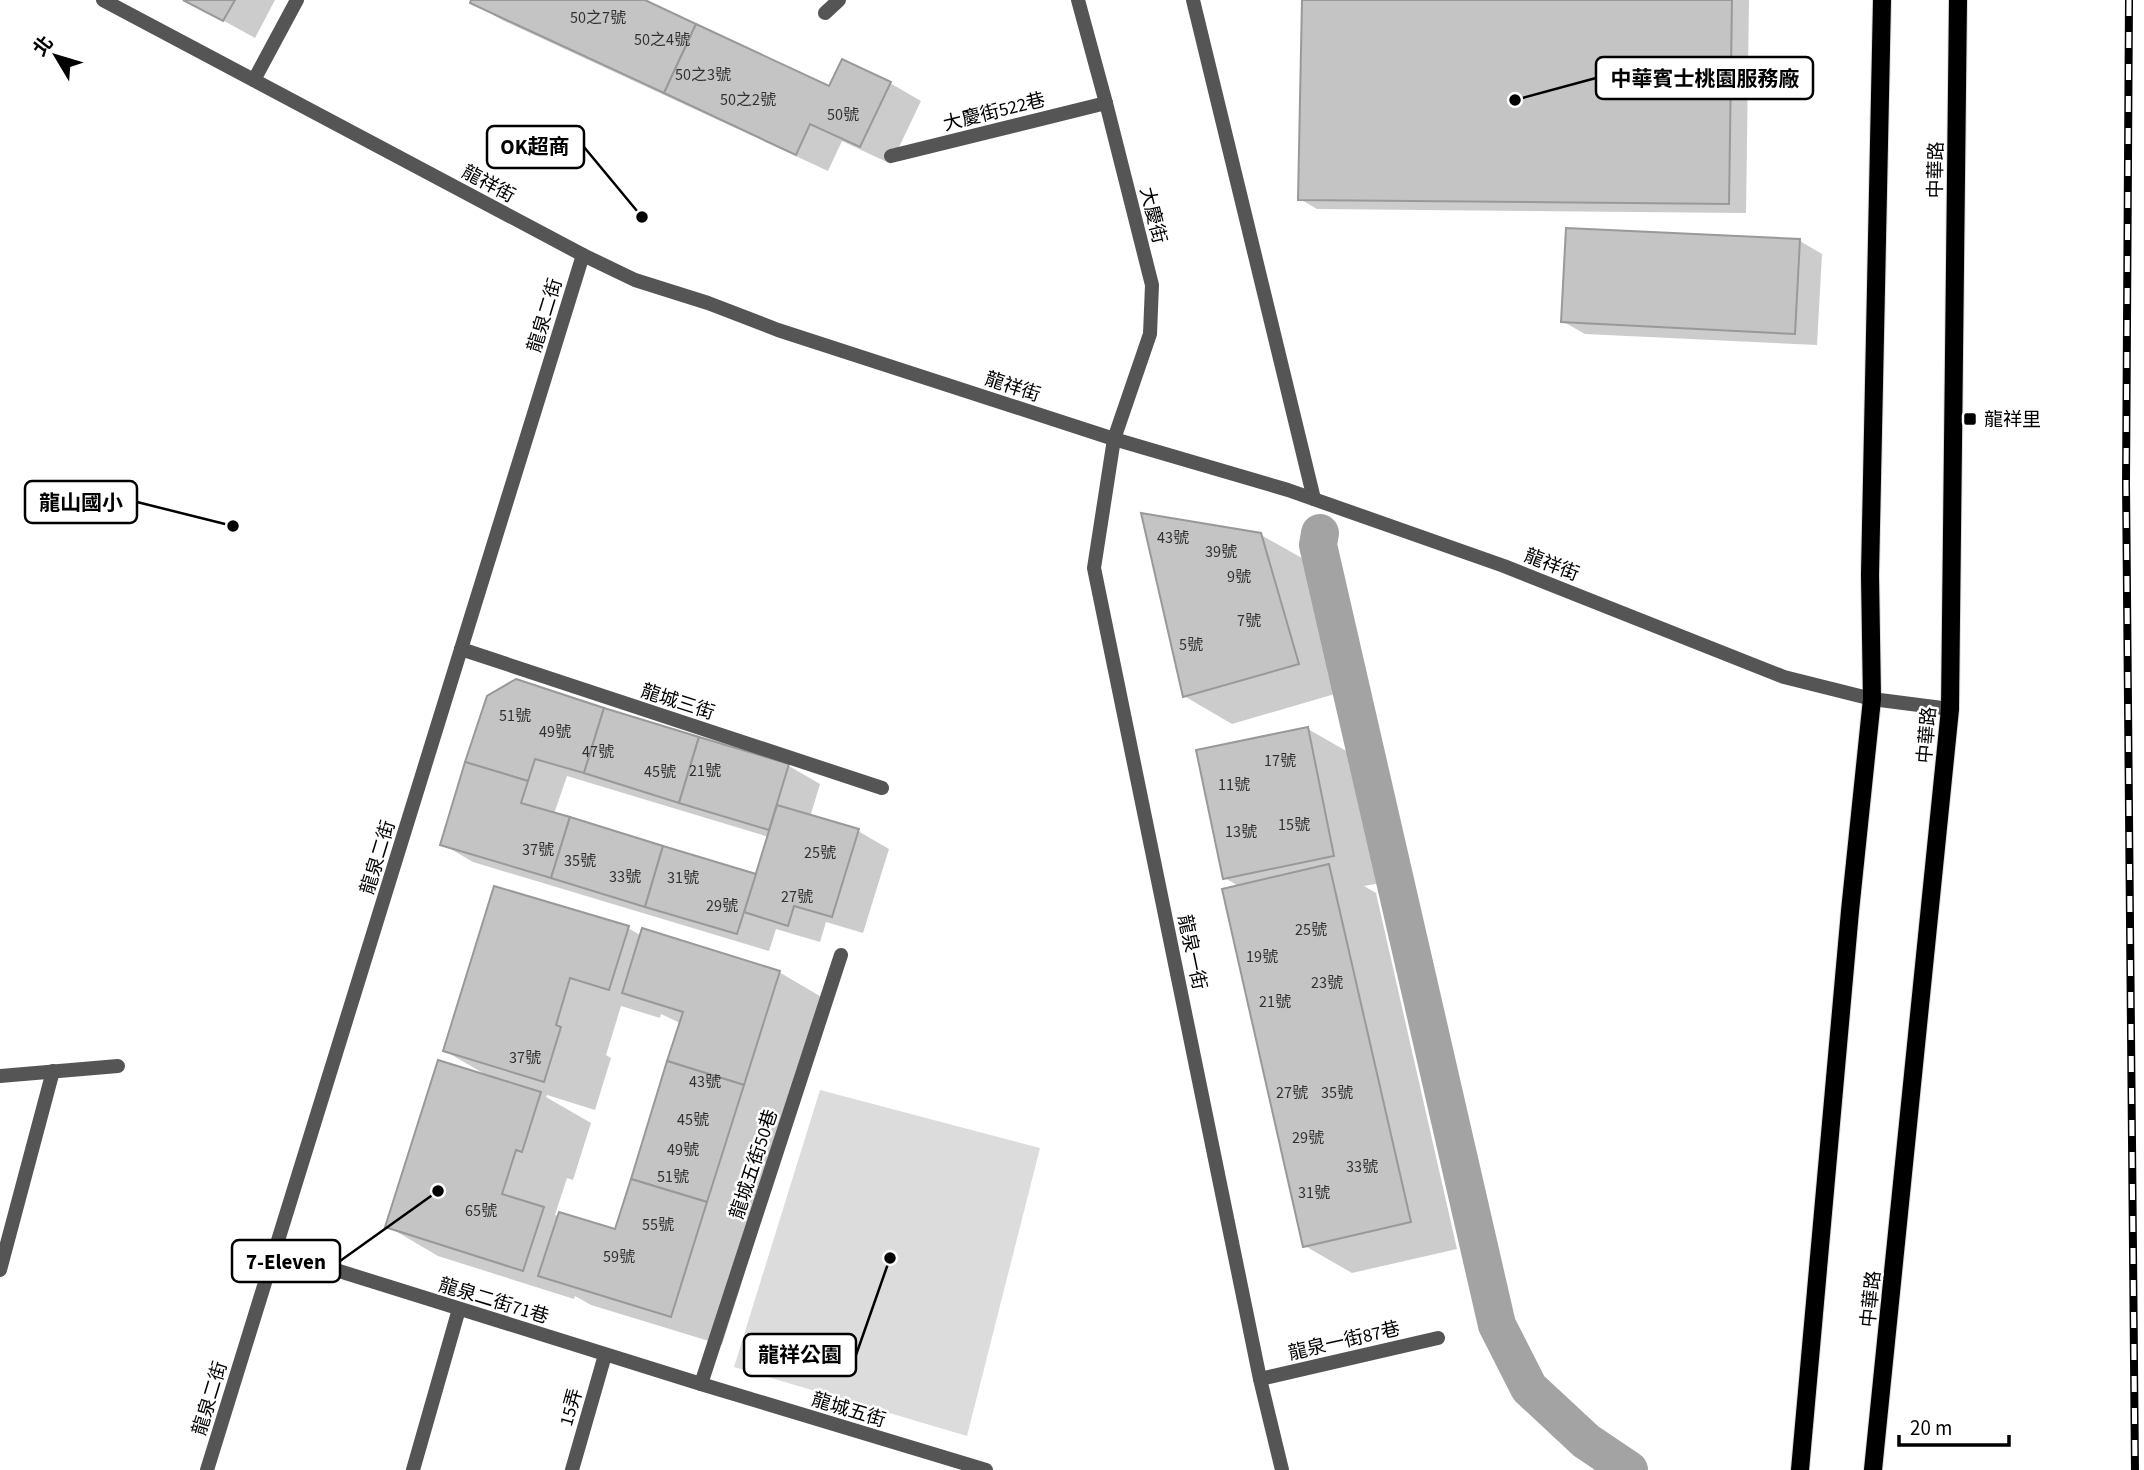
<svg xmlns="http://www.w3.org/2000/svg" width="2144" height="1470" font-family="'Source Sans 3','Noto Sans TC',sans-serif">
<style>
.green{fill:#dcdcdc}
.shadow{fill:#0003;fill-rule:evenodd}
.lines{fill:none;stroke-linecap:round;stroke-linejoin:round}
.canal{stroke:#a3a3a3;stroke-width:38}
.building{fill:#c4c4c4;stroke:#999;stroke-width:2}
.primary-casing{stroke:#dbdbdb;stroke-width:20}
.service{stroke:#555;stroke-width:14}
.minor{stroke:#555;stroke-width:14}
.primary{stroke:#000;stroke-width:18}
.rail-casing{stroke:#000;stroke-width:8}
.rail{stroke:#fff;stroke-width:5;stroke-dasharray:16;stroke-linecap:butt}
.poi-dot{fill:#000;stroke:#fff;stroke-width:2.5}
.labels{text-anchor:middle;stroke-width:5;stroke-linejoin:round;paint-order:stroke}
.number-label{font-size:16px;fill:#313131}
.street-label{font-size:19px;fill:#000;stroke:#fff}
.poi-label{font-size:19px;fill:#000;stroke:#fff;text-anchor:start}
.leader{fill:none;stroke:#000;stroke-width:2.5}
.callout-dot{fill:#000;stroke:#fff;stroke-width:2.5}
.callout{fill:#fff;stroke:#000;stroke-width:2.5}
.callout-label{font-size:21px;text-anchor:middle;font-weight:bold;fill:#000}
</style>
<rect width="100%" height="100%" fill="#fff"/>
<polygon class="green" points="820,1090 1040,1148 967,1436 734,1367"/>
<g class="shadow">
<polygon points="186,0 275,0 255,38"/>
<polygon points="473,0 641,0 830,88 890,83 921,101 891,164 842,141 828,171 504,21 472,3"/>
<polygon points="1303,0 1749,0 1746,213 1317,209 1300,199"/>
<polygon points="1800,241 1822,254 1817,345 1585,334 1562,321"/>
<polygon points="1261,535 1309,562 1345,691 1232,724 1184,696"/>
<path d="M516,681L789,766L820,784L810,817L858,831L889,849L863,933L826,922L820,942L776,929L769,951L473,862L442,844ZM567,776L769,837L757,876L554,814Z"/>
<polygon points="1308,729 1355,756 1381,883 1364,886 1376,893 1457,1249 1352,1273 1305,1246 1240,887 1225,878"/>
<path d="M628,928L642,936L779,972L830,1002L722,1345L591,1305L575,1296L574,1299L438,1256L387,1226L488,1076L445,1051ZM621,1006L660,1018L661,1014L682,1024L616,1231L555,1215L567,1178L573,1180L591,1123L546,1097L547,1095L595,1110L611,1058L606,1055Z"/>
</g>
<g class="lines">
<polyline class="canal" points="1320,533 1318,545 1497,1325 1529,1388 1586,1441 1629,1470"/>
</g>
<g class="building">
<polygon points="183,0 235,0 223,21"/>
<polygon points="471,0 645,0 696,24 664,93 470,3"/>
<polygon points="1302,0 1732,0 1729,204 1298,200"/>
<polygon points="696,24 829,86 842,59 891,82 860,147 810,124 796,155 664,93"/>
<polygon points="1566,228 1800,239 1795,334 1561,322"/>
<polygon points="1141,513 1261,533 1299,664 1183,697"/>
<polygon points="516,679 604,708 584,773 535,759 528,781 465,762 487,696"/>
<polygon points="604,708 699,737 679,803 584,773"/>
<polygon points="1308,727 1334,856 1223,879 1196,750"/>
<polygon points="699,737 789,764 769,830 679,803"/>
<polygon points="465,762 528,781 521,803 570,817 551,878 440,845"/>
<polygon points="777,805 859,829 832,917 794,906 788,926 744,912"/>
<polygon points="570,817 663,846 645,907 551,878"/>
<polygon points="663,846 756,874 737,934 645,907"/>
<polygon points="1329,864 1411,1222 1303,1247 1222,889"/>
<polygon points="494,886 629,926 609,990 570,978 556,1025 561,1027 544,1082 443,1051"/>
<polygon points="642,928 780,971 744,1085 667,1061 683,1012 622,993"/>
<polygon points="438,1060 541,1092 522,1152 516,1150 502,1194 544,1207 523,1271 385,1227"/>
<polygon points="667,1061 744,1085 707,1202 631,1179"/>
<polygon points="631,1179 707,1202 671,1317 538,1276 559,1212 615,1229"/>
</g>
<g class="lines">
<g class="primary-casing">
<g id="primary">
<polyline points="1800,1470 1850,911 1872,699 1870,575 1882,0"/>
<polyline points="1873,1470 1950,709 1958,0"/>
</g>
</g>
<g class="service">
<polyline points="1078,0 1106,103 1152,285 1150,334 1114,439"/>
<polyline points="1193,0 1314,499"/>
<polyline points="825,13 839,0"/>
<polyline points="891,156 1106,103"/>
<polyline points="0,1076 118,1066"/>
<polyline points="0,1270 53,1071"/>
<polyline points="1260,1379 1438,1338"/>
<polyline points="701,1384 841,955"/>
<polyline points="413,1470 459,1309"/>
<polyline points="572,1470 605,1355"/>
</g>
<g class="minor">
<polyline points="103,0 583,255 635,280 708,303 778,330 1114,439 1288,490 1504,566 1784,677 1872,699 1950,709"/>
<polyline points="254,80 297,0"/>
<polyline points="1114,439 1094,568 1260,1379 1282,1470"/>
<polyline points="461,649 882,788"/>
<polyline points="275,1251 701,1384 986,1470"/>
<polyline points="207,1470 583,255"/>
</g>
<use href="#primary" class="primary"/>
<g class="rail-casing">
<polyline id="rail" points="2129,0 2126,484 2135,1470"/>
</g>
<use href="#rail" class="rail"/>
</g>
<rect class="poi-dot" x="1963" y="412" width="14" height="14" rx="3.5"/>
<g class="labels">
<g class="number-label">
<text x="598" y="23">50之7號</text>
<text x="662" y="45">50之4號</text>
<text x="703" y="80">50之3號</text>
<text x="748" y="105">50之2號</text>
<text x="843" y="120">50號</text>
<text x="1173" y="543">43號</text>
<text x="1221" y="557">39號</text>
<text x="1239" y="582">9號</text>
<text x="1249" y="626">7號</text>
<text x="1191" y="650">5號</text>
<text x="515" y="721">51號</text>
<text x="555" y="737">49號</text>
<text x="598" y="757">47號</text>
<text x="1280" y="766">17號</text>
<text x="705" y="776">21號</text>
<text x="660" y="777">45號</text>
<text x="1234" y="790">11號</text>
<text x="1294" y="830">15號</text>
<text x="1241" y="837">13號</text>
<text x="538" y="855">37號</text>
<text x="820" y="858">25號</text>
<text x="580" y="866">35號</text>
<text x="625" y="882">33號</text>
<text x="683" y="883">31號</text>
<text x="797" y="902">27號</text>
<text x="722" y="911">29號</text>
<text x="1311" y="935">25號</text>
<text x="1262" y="962">19號</text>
<text x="1327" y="988">23號</text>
<text x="1275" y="1007">21號</text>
<text x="525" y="1063">37號</text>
<text x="705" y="1087">43號</text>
<text x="1292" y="1098">27號</text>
<text x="1337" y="1098">35號</text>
<text x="693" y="1125">45號</text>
<text x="1308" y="1143">29號</text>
<text x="683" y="1155">49號</text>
<text x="1362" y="1172">33號</text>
<text x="673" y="1182">51號</text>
<text x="1314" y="1198">31號</text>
<text x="481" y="1216">65號</text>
<text x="658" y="1230">55號</text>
<text x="619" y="1262">59號</text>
</g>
<g class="street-label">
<text transform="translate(994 111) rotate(-14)" y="7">大慶街522巷</text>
<text transform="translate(1935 170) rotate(-89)" y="7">中華路</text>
<text transform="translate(489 183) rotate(28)" y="7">龍祥街</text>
<text transform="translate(1154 215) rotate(76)" y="7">大慶街</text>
<text transform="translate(544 315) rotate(-73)" y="7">龍泉二街</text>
<text transform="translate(1013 386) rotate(18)" y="7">龍祥街</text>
<text transform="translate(1552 564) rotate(21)" y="7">龍祥街</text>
<text transform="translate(678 701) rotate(18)" y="7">龍城三街</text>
<text transform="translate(1926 735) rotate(-85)" y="7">中華路</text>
<text transform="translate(377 857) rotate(-73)" y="7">龍泉二街</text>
<text transform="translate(1193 952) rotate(78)" y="7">龍泉一街</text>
<text transform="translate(753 1164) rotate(-72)" y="7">龍城五街50巷</text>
<text transform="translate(1870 1299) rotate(-84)" y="7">中華路</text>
<text transform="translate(494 1300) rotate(17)" y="7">龍泉二街71巷</text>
<text transform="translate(1344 1340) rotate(-13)" y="7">龍泉一街87巷</text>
<text transform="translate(209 1398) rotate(-73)" y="7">龍泉二街</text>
<text transform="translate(570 1407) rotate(-74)" y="7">15弄</text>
<text transform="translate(849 1409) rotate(17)" y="7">龍城五街</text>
</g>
<g class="poi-label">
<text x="1984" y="426">龍祥里</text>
</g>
</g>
<path class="leader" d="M1515 100L1596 78M642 217L584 147M233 526L137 502M438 1191L340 1261M890 1258L856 1355"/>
<g class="callout-dot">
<circle cx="1515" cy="100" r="7"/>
<circle cx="642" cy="217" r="7"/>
<circle cx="233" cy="526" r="7"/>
<circle cx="438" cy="1191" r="7"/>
<circle cx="890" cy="1258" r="7"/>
</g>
<g class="callout">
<rect x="1596" y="57" width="217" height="42" rx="7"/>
<rect x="487" y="126" width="97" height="42" rx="7"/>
<rect x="25" y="481" width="112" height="42" rx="7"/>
<rect x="232" y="1240" width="108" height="42" rx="7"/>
<rect x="744" y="1334" width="112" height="42" rx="7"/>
</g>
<g class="callout-label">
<text x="1705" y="86">中華賓士桃園服務廠</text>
<text x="535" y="154">OK超商</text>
<text x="81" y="510">龍山國小</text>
<text x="286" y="1269">7-Eleven</text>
<text x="800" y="1362">龍祥公園</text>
</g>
<g transform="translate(56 56) rotate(308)" stroke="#ffffff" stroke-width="5" paint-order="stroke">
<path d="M0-5L12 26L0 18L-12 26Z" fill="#000000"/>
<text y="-10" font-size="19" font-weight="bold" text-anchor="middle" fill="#000000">北</text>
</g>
<path d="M1899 1435v10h110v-10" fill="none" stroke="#000000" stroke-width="3.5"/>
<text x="1910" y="1435" font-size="21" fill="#000000" stroke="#ffffff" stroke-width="5" paint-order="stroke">20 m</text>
</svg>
